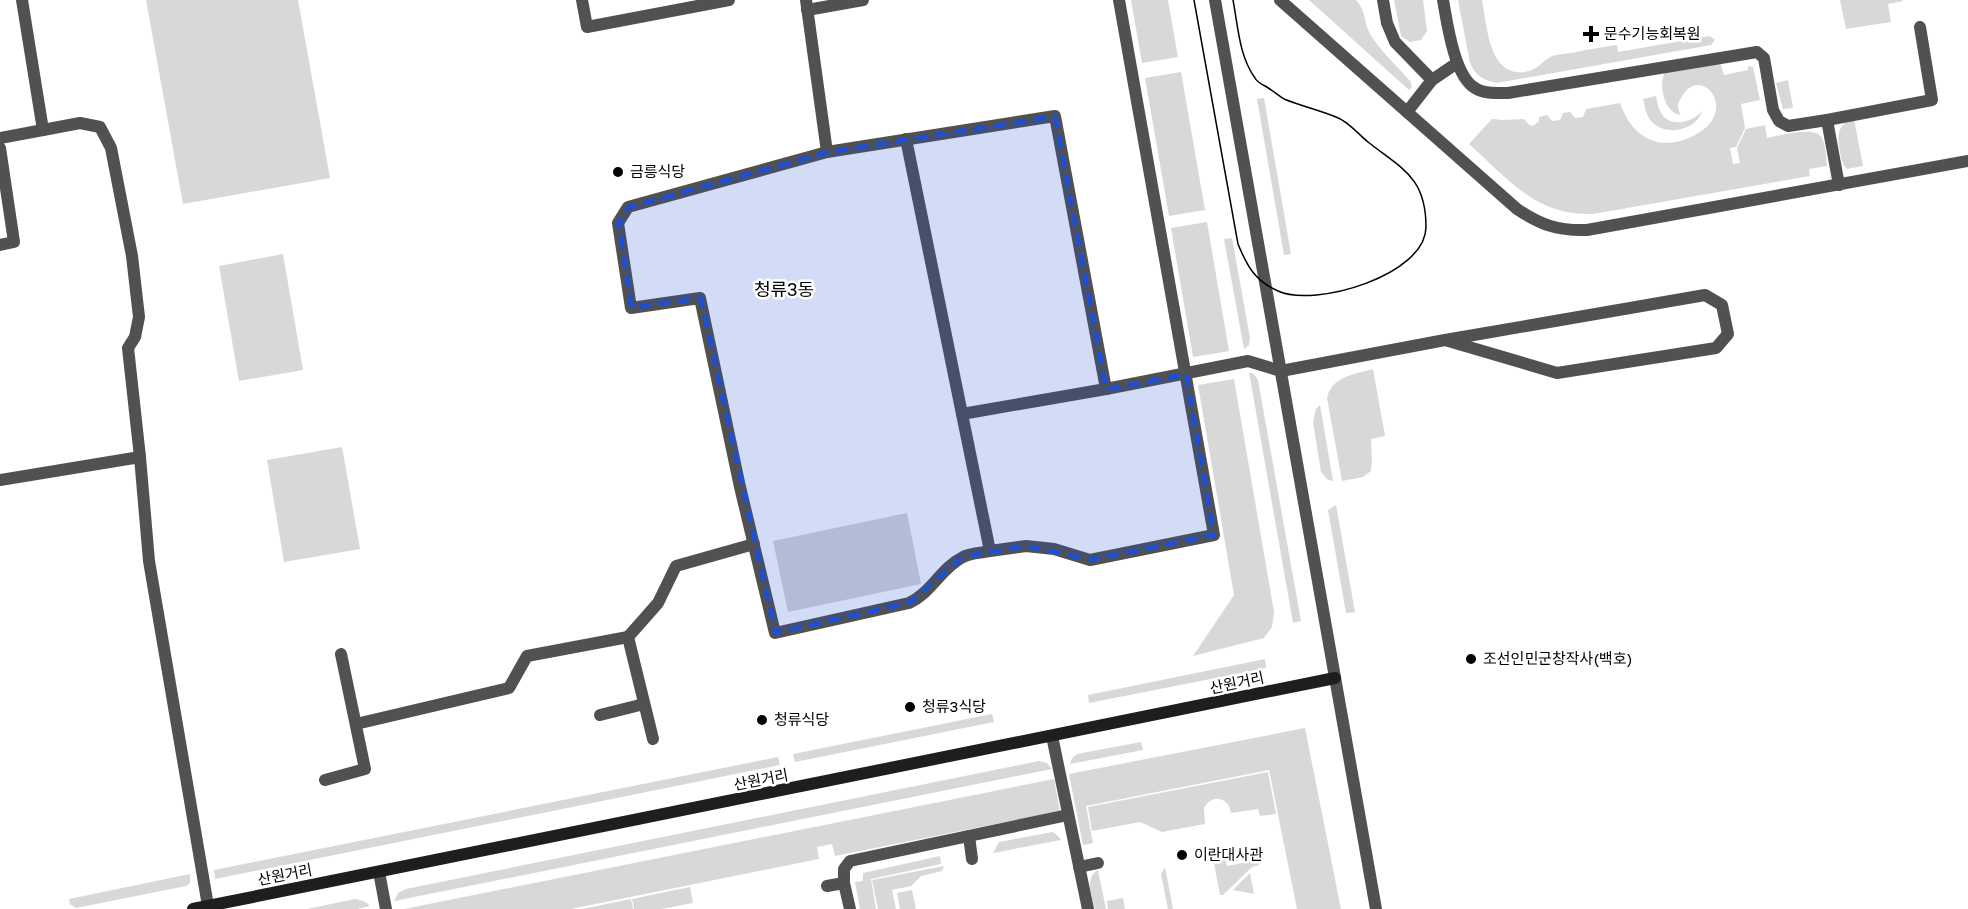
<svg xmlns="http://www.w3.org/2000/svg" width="1968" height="909" font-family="'Golos Text','Noto Sans KR',sans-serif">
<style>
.green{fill:#d8d8d8}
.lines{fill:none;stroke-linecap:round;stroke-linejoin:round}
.minor{stroke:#515151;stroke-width:12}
.tertiary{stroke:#515151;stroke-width:12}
.secondary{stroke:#1e1e1e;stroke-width:12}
.tram{stroke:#000;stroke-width:1.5}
.marked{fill:#1d4ed8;fill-opacity:0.2;stroke:#1d4ed8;stroke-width:4.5;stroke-dasharray:12 8;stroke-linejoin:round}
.poi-dot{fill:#000;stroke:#fff;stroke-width:2}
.labels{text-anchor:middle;stroke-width:5;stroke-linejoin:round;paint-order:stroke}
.poi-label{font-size:15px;fill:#000;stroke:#fff;text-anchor:start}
.street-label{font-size:15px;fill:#000;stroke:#fff}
.quarter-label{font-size:18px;fill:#000;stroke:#fff}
</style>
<rect width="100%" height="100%" fill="#fff"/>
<g class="green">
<polygon points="146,0 298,0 330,178 183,204"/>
<polygon points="1131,0 1168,0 1178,57 1142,63"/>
<path d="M1309,0H1356C1366,10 1364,23 1370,34C1381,52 1397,66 1410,81L1412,87L1409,90Z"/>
<polygon points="1394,0 1423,0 1427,31 1421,40 1410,42 1401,36"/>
<path d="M1458,0H1482C1487,26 1489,81 1529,71C1540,68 1544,59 1552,56C1558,54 1565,54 1571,53C1586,50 1601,47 1617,45L1618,52L1710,36L1715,40L1711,45L1497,83C1483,80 1476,76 1470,63Z"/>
<polygon points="1840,0 1902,0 1903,1 1888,4 1891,22 1846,29"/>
<path d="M1720,63L1724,75L1748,70V66L1753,67L1760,100L1741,104L1745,128L1736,147L1730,148L1733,164L1740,163L1737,148L1746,129L1765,125L1767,138C1780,136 1815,125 1822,138C1826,146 1826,158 1827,166L1809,169L1810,176L1593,214C1536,216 1508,179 1469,144L1492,119L1502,120L1524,119L1529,125L1533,126L1539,121V117L1547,115L1552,121L1560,120L1563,113L1570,112L1575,118L1583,117L1586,109L1620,103C1632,137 1658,153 1693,136C1742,113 1701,61 1681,98C1677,104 1677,109 1681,115C1664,114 1658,83 1665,72Z"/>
<polygon points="1181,72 1205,210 1169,216 1145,78"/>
<polygon points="1788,80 1793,108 1783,109 1776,83"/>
<path d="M1656,96C1657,101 1658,107 1660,111C1669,129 1692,123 1702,111C1696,131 1665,137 1651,121C1646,115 1645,107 1643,99Z"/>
<polygon points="1264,98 1291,254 1284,255 1257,99"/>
<path d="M1854,119L1863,166L1847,169C1842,164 1841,158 1840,151C1837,137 1837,123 1854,119Z"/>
<polygon points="1207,222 1229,351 1193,357 1171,228"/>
<polygon points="1232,238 1250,338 1249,345 1244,349 1224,239"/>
<polygon points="283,254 303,370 239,381 219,266"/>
<path d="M1373,369L1385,436L1371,439L1372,460L1371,471L1363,477L1342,481L1327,398C1331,377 1355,374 1373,369Z"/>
<polygon points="1249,372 1254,374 1258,380 1301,621 1293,623"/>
<polygon points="1234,379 1274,612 1272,627 1264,638 1193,656 1234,595 1198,385"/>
<polygon points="1320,405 1333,481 1328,480 1321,472 1313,422 1316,409"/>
<polygon points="342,447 360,549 284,562 267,460"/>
<polygon points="1336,505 1355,612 1346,613 1328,510"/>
<polygon points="907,513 921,584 788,612 773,541"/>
<polygon points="1265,659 1266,668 1089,703 1088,695"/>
<polygon points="992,714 994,722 795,762 793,754"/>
<polygon points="1305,728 1341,909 1297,909 1269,770 1086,806 1093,843 1083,845 1069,774"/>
<polygon points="1141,742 1143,750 1070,764 1072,758 1077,754"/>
<polygon points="778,757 780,765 215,879 214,870"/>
<polygon points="1039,761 1047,763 1052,769 394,901 398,893 406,889"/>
<path d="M1268,772L1276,814L1260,816L1258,809L1231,813C1229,797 1212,793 1204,808L1205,824L1162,832L1140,822L1092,831L1088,807Z"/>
<polygon points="1054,779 1060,811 835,856 832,844 817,847 819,859 571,909 404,909"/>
<polygon points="1053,832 1058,836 1061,840 993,853 999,842"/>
<polygon points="1224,851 1227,866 1258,860 1259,865 1252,867 1223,895 1220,895 1212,853"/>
<polygon points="940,856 941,864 871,879 876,909 860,909 855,882 863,881 863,873"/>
<polygon points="944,866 942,871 921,876 911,886 892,890 896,909 878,909 872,880"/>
<polygon points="1165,867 1173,909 1168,909 1161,874"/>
<path d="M1098,870L1106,909H1095C1092,895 1084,878 1098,870Z"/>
<polygon points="1250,873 1254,894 1233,890"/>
<polygon points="190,874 190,883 186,886 76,908 70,904 69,899"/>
<polygon points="690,887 693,903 661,909 634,909 632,899"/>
<polygon points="912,890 916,909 900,909 897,893"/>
<polygon points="1123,898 1125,909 1108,909 1107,901"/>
<polygon points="355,899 364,901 370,906 357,909 307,909"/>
<polygon points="631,899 633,909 582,909"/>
</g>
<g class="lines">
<g class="minor">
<polyline points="582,0 587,27 729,0"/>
<path d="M806,0L827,152L628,207L618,223L631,308L700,298L740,487L775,633L909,603C931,593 941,568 963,557C970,553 982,553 990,551"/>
<path d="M1280,0L1517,209C1541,225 1558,231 1587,230L1968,161"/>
<polyline points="1383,0 1387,23 1395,42 1432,80"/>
<path d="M1443,0C1447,22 1454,76 1475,88C1484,94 1497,93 1508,93L1757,52L1764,58L1773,110L1779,121L1788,126L1827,120"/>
<polyline points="807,10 863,0"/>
<polyline points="1407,112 1432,80 1457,63"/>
<polyline points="43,130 80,123 100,127 111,148 132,256 139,317 135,337 128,348 140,457"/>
<polyline points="0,138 43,130 22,0"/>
<polyline points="906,139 962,414 1106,389"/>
<polyline points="0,148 14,242 0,245"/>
<polyline points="827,152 1055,116 1106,389 1248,361 1281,371 1445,340 1705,295 1722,305 1728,334 1716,348 1557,373 1445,340"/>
<polyline points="1839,185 1827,120 1932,100 1920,27"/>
<polyline points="962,414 990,551 1026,546 1054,549 1090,560 1214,535 1119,0"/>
<polyline points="0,480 140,457 149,561 208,906"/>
<polyline points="600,715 644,704"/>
<polyline points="356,724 509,688 527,656 628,637"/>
<polyline points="1052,736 1088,909"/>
<polyline points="653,739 628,637 658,603 676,566 754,544"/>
<polyline points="325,780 365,769 341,654"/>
<polyline points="969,836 972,859"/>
<polyline points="1079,867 1098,863"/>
<polyline points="379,872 386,909"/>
<polyline points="827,886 844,883"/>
<polyline points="850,909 844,883 844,869 850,861 1068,815"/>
</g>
<polyline class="tertiary" points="1215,0 1376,909"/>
<polyline class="secondary" points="193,909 1335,678"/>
<path class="tram" d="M1194,0L1238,244C1247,266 1255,281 1278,291C1315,308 1426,275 1426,227C1426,177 1402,169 1368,142C1358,134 1348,121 1336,117C1319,110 1301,106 1284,99C1278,95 1272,90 1265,86C1261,84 1257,82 1255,78C1239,56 1238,26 1233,0"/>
</g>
<path class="marked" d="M1055,116L1106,389L1186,374L1214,535L1090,560L1026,546L963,557L909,603L775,633L700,298L631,308L618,223L628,207L827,152Z"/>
<g class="poi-dot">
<path d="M1588 25h6v6h6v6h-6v6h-6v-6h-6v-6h6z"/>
<circle cx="618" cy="172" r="6"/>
<circle cx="1471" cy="659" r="6"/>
<circle cx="910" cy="707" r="6"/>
<circle cx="762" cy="720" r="6"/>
<circle cx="1182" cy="855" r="6"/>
</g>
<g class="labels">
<g class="poi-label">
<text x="1604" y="39">문수기능회복원</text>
<text x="630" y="177">금릉식당</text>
<text x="1483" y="664">조선인민군창작사(백호)</text>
<text x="922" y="712">청류3식당</text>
<text x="774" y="725">청류식당</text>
<text x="1194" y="860">이란대사관</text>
</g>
<g class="street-label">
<text transform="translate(1237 683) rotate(-12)" y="5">산원거리</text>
<text transform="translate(761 780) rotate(-11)" y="5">산원거리</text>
<text transform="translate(285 875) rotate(-11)" y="5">산원거리</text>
</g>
<g class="quarter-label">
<text x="784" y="296">청류3동</text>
</g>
</g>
</svg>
